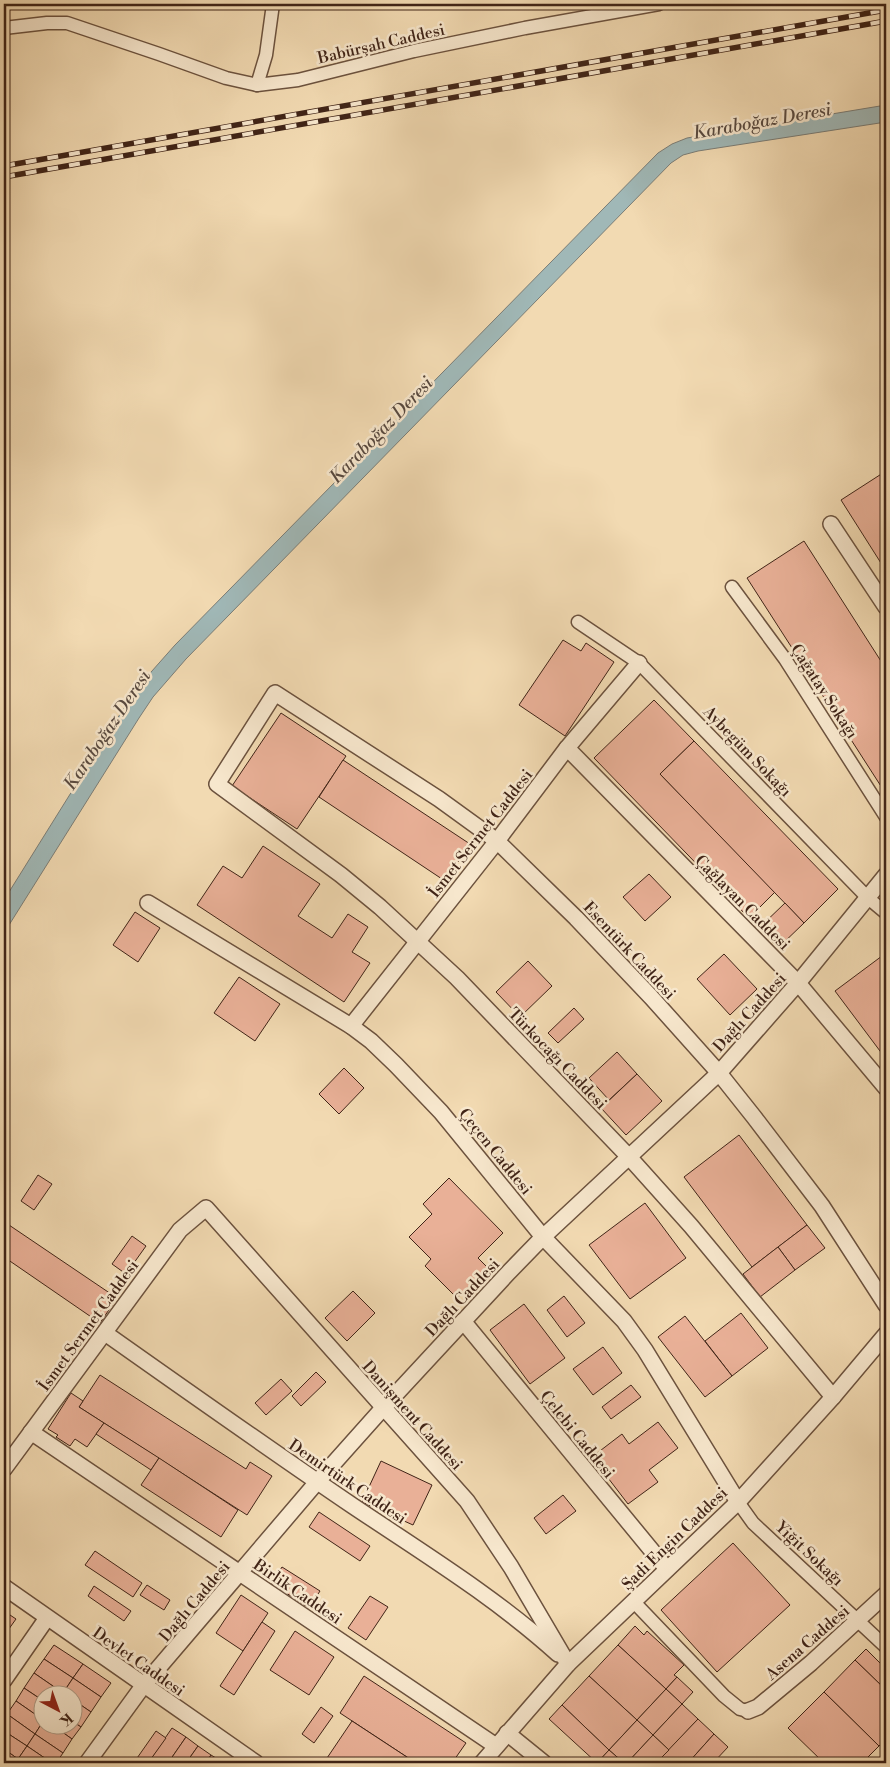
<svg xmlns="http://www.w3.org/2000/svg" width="890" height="1767" font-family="'Libre Bodoni',serif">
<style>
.water{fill:#a0b8b7;stroke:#7a7d77}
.building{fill:#e9b097;stroke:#402417}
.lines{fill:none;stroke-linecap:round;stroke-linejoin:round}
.minor-casing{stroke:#6c523e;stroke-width:15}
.tertiary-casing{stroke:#6c523e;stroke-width:18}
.minor{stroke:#f7e7cd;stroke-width:12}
.tertiary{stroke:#f7e7cd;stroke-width:15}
.rail-casing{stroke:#402417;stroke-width:5.5}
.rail{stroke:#f7e7cd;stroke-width:4;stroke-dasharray:11;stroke-linecap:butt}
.labels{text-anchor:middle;stroke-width:5;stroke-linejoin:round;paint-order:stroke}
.street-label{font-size:16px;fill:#402417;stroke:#f7e7cd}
.water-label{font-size:18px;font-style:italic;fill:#58493f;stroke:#f7e7cd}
</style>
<rect width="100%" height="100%" fill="#f2dab2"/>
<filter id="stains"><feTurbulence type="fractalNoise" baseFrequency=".004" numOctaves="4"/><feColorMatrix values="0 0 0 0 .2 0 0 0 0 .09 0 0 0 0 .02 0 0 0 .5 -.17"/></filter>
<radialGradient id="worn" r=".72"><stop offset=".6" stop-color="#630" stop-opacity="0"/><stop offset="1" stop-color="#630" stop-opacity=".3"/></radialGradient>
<polygon class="water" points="886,105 886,122 698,151 683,155 671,163 186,659 153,697 139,718 4,933 4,900 127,703 144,680 175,645 658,153 672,144 687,138"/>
<g class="building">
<polygon points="886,471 886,571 841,500"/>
<polygon points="804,541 886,669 886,794 747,578"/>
<polygon points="563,640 581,651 586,643 614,662 565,736 519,705"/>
<polygon points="654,700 694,741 660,774 775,892 749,918 594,758"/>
<polygon points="281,713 346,756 297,829 232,786"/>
<polygon points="694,741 838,889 804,923 660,774"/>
<polygon points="343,760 470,844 445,881 319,797"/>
<polygon points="263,846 320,884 298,916 332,938 348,914 368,927 352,952 370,963 344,1002 197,905 223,866 242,878"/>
<polygon points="649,874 671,897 645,921 623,897"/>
<polygon points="785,903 804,923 778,948 759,928"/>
<polygon points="135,912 160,928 138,962 113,945"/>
<polygon points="886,953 886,1059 835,991"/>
<polygon points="724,954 757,989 730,1015 697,979"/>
<polygon points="528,961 552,986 520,1017 496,992"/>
<polygon points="239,977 280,1004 255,1041 214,1013"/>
<polygon points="574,1008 584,1019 558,1043 548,1033"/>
<polygon points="617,1052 637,1074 609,1100 589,1078"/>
<polygon points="344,1068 364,1088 339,1114 319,1094"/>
<polygon points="637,1074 662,1101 626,1135 601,1108"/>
<polygon points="739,1135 807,1225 752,1267 684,1177"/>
<polygon points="38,1175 52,1184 34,1210 21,1201"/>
<polygon points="449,1178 503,1233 478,1258 488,1268 457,1298 425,1266 431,1259 409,1237 432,1214 423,1204"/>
<polygon points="645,1203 686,1258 630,1299 589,1245"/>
<polygon points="9,1225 117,1298 100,1323 4,1257 4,1232"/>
<polygon points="807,1225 825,1248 795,1270 778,1247"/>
<polygon points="132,1236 146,1246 126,1274 112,1264"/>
<polygon points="778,1247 795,1270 760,1297 743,1274"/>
<polygon points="353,1291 375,1313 347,1341 325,1318"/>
<polygon points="564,1296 585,1323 567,1337 547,1310"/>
<polygon points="524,1304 565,1358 530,1384 490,1330"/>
<polygon points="741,1313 768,1348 732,1376 705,1341"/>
<polygon points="685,1316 732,1376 705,1397 658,1337"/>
<polygon points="603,1347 622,1373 593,1395 573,1369"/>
<polygon points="316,1372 326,1382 301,1406 292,1396"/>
<polygon points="100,1375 246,1469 250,1462 272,1476 247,1515 79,1407"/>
<polygon points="281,1379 292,1391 266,1415 255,1403"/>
<polygon points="631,1385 641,1397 611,1419 602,1407"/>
<polygon points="71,1393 83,1401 79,1407 104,1423 87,1447 75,1439 70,1446 56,1437 58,1435 48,1429"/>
<polygon points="658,1422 678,1448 649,1470 658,1482 628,1504 592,1457 622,1434 629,1444"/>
<polygon points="104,1423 159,1458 151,1470 96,1434"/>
<polygon points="159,1458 238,1510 221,1537 141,1485"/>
<polygon points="381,1461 432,1485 413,1525 362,1502"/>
<polygon points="563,1495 576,1511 546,1534 534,1518"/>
<polygon points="319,1512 370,1546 360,1561 309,1527"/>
<polygon points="733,1543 790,1605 717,1672 661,1610"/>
<polygon points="95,1551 142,1583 133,1597 85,1565"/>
<polygon points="282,1567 320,1591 309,1608 271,1583"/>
<polygon points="147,1585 170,1600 164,1610 140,1595"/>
<polygon points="94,1586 131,1611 124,1621 88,1596"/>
<polygon points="241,1595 268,1613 243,1651 216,1633"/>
<polygon points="370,1596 388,1607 366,1640 348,1628"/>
<polygon points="4,1611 16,1619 6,1633 4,1631"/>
<polygon points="262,1622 275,1631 234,1695 220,1686"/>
<polygon points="635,1626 644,1635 647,1631 684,1665 674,1675 677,1677 666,1689 618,1645"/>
<polygon points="295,1631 334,1657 309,1695 270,1670"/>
<polygon points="54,1645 83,1664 73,1678 44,1659"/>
<polygon points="618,1645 666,1689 637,1720 589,1676"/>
<polygon points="866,1649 886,1669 886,1690 855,1660"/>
<polygon points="44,1659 73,1678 63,1693 34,1673"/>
<polygon points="855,1660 886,1690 886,1739 879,1746 824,1692"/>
<polygon points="83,1664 111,1683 101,1697 73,1678"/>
<polygon points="34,1673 63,1693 62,1694 42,1694 42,1700 24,1688"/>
<polygon points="364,1676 466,1743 452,1763 416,1763 340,1713"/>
<polygon points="589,1676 637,1720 609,1750 562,1705"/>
<polygon points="677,1677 693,1692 682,1704 666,1689"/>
<polygon points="73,1678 101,1697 91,1712 72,1699 72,1694 66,1694 63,1693"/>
<polygon points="24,1688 42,1700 42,1719 16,1701"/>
<polygon points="666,1689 682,1704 653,1735 637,1720"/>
<polygon points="824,1692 879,1746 862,1763 824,1763 788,1728"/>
<polygon points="72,1699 91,1712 81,1727 72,1721"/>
<polygon points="16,1701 42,1719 42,1723 35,1734 7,1714"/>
<polygon points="682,1704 698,1719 669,1750 653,1735"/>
<polygon points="562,1705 609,1750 597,1763 549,1719"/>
<polygon points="321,1707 333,1716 314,1743 302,1734"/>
<polygon points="7,1714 35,1734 27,1746 4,1731 4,1718"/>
<polygon points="698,1719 714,1734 688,1763 656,1763"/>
<polygon points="637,1720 653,1735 627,1763 624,1763 609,1750"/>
<polygon points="72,1721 81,1727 72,1739 51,1724 72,1724"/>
<polygon points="352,1721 416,1763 329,1763 325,1761"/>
<polygon points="42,1723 42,1724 51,1724 72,1739 63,1753 35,1734"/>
<polygon points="172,1728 186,1737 168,1763 148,1763"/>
<polygon points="4,1731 27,1746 18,1759 4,1749"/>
<polygon points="156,1731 166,1738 148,1763 138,1763 135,1761"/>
<polygon points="35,1734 63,1753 56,1763 52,1763 27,1746"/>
<polygon points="714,1734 728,1747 713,1763 688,1763"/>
<polygon points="653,1735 669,1750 656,1763 627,1763"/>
<polygon points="186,1737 198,1746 186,1763 168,1763"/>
<polygon points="27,1746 52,1763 25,1763 18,1759"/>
<polygon points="198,1746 211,1755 206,1763 186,1763"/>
<polygon points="4,1749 18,1759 15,1763 4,1763"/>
<polygon points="609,1750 624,1763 597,1763"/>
<polygon points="211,1755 224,1763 206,1763"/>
</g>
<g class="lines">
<g class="minor-casing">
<g id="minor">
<polyline points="4,28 47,23 67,23 159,54 226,78 257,85 298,80 414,51 525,28 659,4"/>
<polyline points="257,85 266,55 273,4"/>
<polyline points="732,587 785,659 886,817"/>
<polyline points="578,622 639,663 868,898 886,913"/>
<polyline points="738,1502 753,1523 886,1647"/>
<polyline points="633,1601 724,1696 740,1709 748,1711"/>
</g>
</g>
<g class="tertiary-casing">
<g id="tertiary">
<polyline points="831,524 886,607"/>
<polyline points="567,748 798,983 886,1088"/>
<polyline points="148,903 351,1026 371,1041 396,1065 441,1112 543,1237 624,1321 645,1350 738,1502"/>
<polyline points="351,1026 497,841 567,748 639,663"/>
<polyline points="463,1321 667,1569"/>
<path d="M105,1333C187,1391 269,1449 353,1506C423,1553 495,1597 558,1654"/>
<polyline points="833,1397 691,1226 630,1158 457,978 380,907 341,875 217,784 275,693 439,799 497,841 576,918 651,997 719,1073 754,1117 822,1206 886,1305"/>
<polyline points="31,1432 496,1746"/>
<polyline points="4,1469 180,1230 206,1208 467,1501 511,1567 568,1664"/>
<polyline points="4,1587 256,1763"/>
<polyline points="4,1680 47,1618"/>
<polyline points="748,1711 758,1707 811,1663 886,1594"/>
<polyline points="507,1733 544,1763"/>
<polyline points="87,1763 143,1686 317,1482 383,1408 509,1272 543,1237 719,1073 798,983 886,875"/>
<polyline points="482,1763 568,1664 738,1502 833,1397 886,1334"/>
</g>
</g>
<use href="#minor" class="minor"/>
<use href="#tertiary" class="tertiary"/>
<g class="rail-casing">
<g id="rail">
<polyline points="4,166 886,10"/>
<polyline points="4,177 886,21"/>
</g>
</g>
<use href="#rail" class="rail"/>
</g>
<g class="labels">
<g class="street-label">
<text transform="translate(381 43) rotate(-13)" y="6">Babürşah Caddesi</text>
<text transform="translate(825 691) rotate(57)" y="6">Çağatay Sokağı</text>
<text transform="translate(748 751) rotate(46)" y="6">Aybegüm Sokağı</text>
<text transform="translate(480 833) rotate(-52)" y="6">İsmet Sermet Caddesi</text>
<text transform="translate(743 902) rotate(45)" y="6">Çağlayan Caddesi</text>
<text transform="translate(630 950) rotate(47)" y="6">Esentürk Caddesi</text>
<text transform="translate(749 1012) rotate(-48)" y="6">Dağlı Caddesi</text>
<text transform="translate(558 1058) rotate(46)" y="6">Türkocağı Caddesi</text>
<text transform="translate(496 1151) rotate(51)" y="6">Çeçen Caddesi</text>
<text transform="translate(462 1297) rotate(-47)" y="6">Dağlı Caddesi</text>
<text transform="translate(88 1325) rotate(-54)" y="6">İsmet Sermet Caddesi</text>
<text transform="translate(413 1415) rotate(48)" y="6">Danişment Caddesi</text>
<text transform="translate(578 1434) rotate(51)" y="6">Çelebi Caddesi</text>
<text transform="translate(348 1481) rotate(34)" y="6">Demirtürk Caddesi</text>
<text transform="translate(674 1538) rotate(-44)" y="6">Şadi Engin Caddesi</text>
<text transform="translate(810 1553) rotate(43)" y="6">Yiğit Sokağı</text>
<text transform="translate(298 1591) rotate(34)" y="6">Birlik Caddesi</text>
<text transform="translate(194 1601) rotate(-50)" y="6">Dağlı Caddesi</text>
<text transform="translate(807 1642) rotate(-41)" y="6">Asena Caddesi</text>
<text transform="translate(139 1661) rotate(35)" y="6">Devlet Caddesi</text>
</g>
<g class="water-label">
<text transform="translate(762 121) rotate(-10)" y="6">Karaboğaz Deresi</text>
<text transform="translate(381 430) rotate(-46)" y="6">Karaboğaz Deresi</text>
<text transform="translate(107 730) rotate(-56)" y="6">Karaboğaz Deresi</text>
</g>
</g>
<rect width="890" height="1767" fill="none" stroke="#f2dab2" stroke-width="20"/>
<rect x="5" y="5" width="880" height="1757" fill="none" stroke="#402417" stroke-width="2.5"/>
<rect x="10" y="10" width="870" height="1747" fill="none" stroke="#402417"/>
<g transform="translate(58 1710) rotate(139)"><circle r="24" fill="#f7e7cd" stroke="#ae9984"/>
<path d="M0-4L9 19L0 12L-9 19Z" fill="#8f2418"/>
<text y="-8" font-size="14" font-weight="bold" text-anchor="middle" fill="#402417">K</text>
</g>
<rect width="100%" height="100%" filter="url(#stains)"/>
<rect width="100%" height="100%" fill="url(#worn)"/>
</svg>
